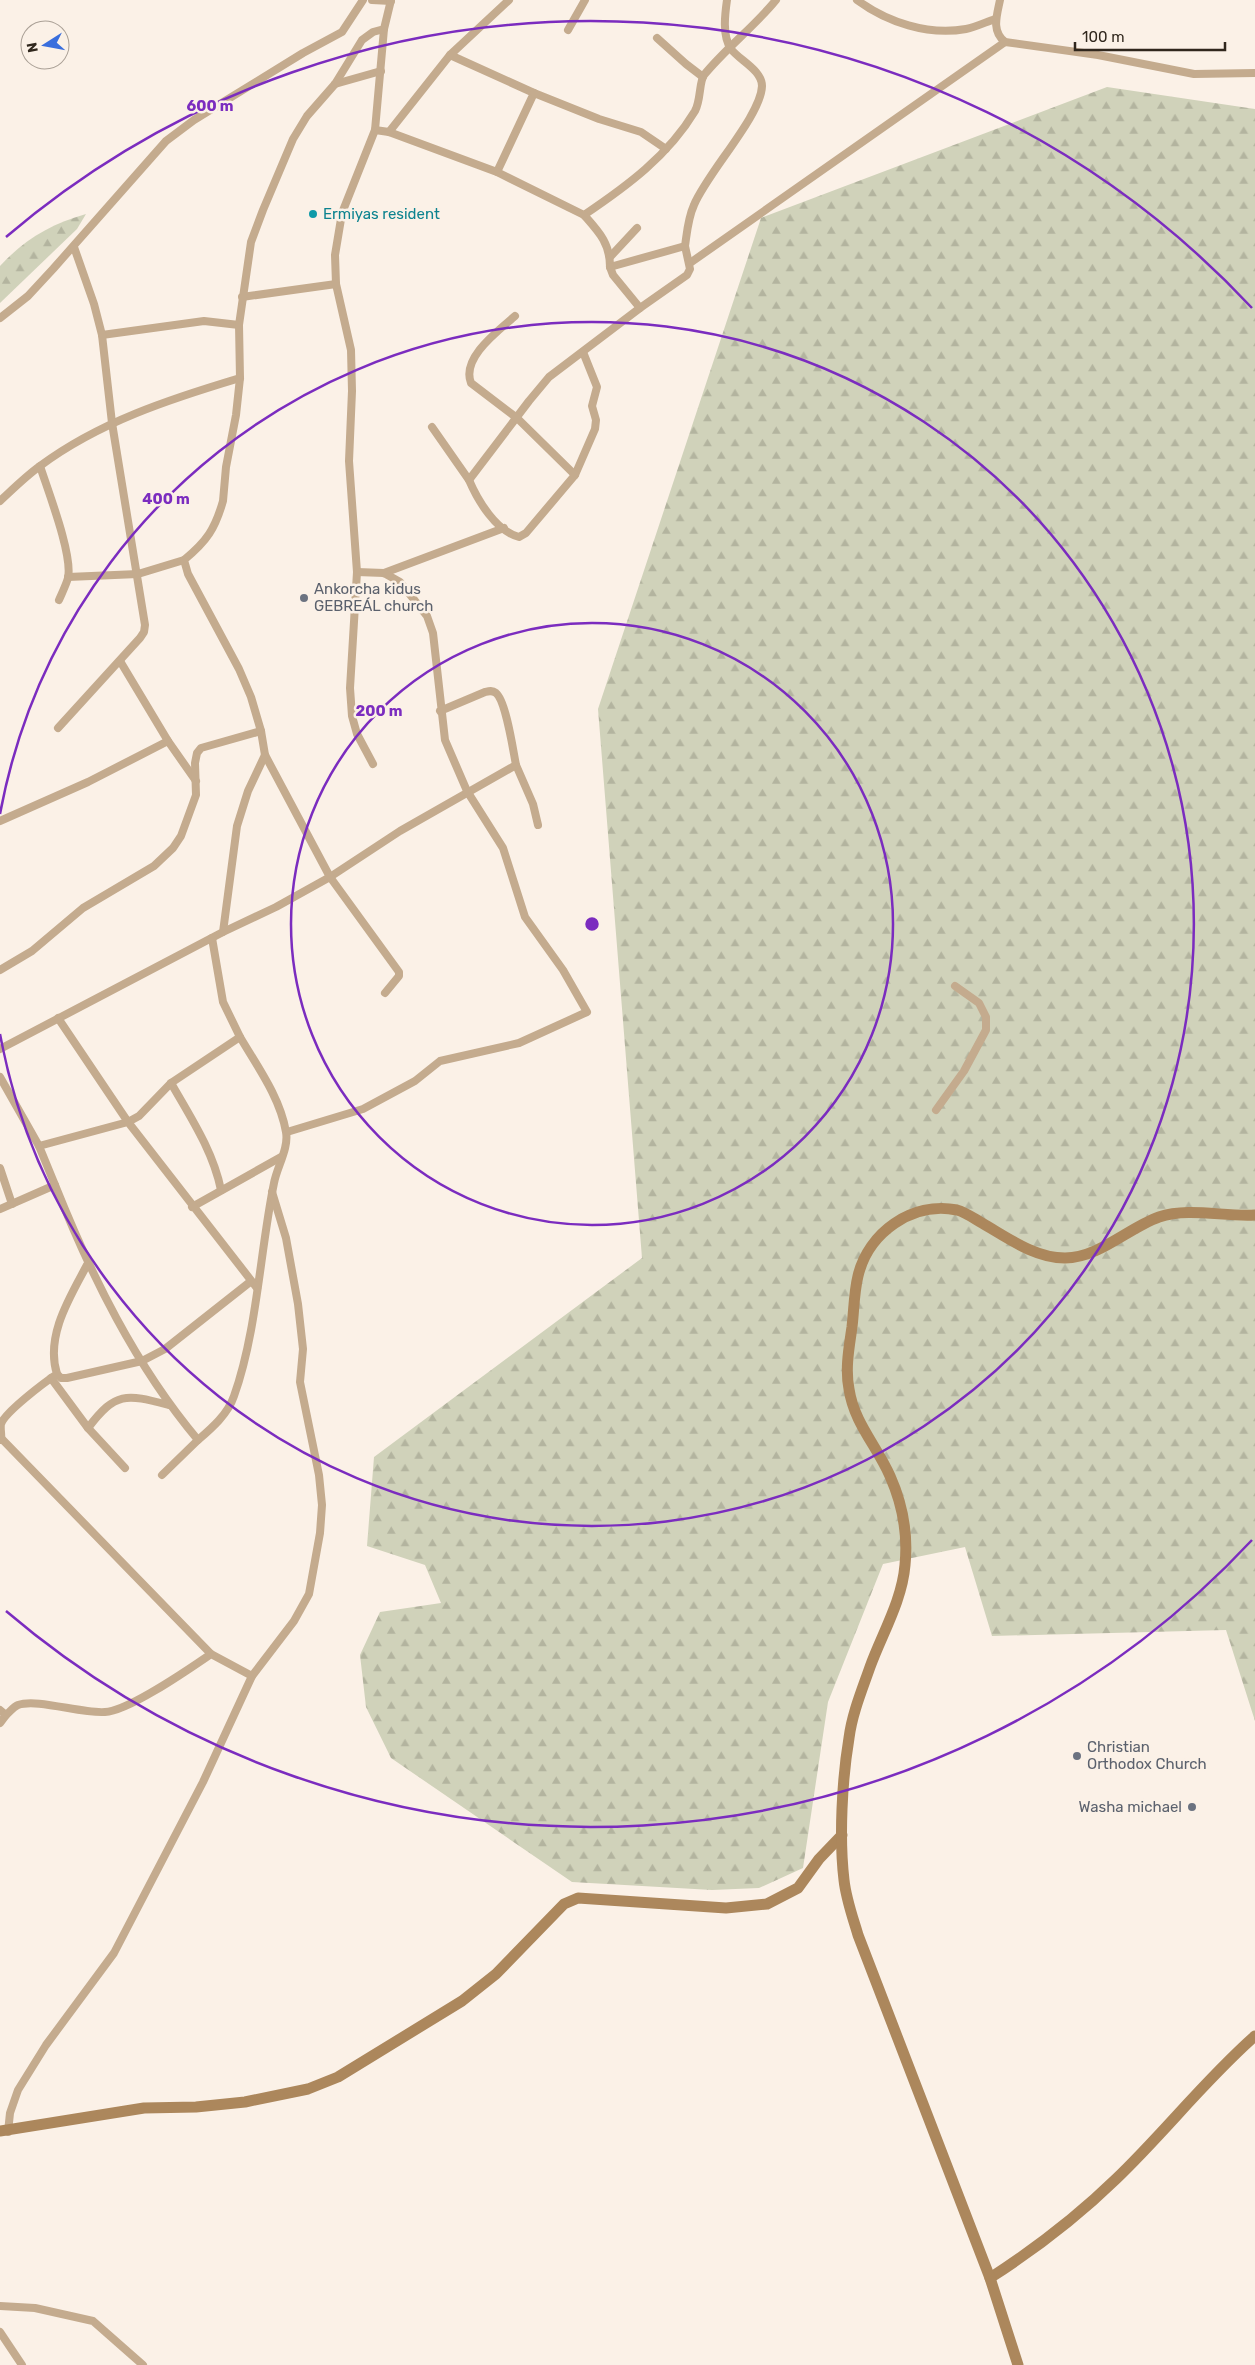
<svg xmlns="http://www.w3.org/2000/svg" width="1255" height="2365" font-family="Rubik,sans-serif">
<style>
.forest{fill:url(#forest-firs)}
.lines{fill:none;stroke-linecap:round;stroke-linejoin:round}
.street{stroke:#c4ab8e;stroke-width:8}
.secondary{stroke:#ac875c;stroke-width:11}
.ring{fill:none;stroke:#7b2cbf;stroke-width:2.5}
.culture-dot{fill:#0f9aa8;stroke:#fbf1e7;stroke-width:2}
.worship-dot{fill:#6b7280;stroke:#fbf1e7;stroke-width:2}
.labels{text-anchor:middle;stroke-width:5;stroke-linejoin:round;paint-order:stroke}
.culture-label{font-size:15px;fill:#0d838f;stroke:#fbf1e7;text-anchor:start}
.worship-label{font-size:15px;fill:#5b616d;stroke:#fbf1e7;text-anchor:start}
.centre{fill:#7b2cbf;stroke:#fbf1e7;stroke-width:2.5}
.ring-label{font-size:15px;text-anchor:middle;font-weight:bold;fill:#7b2cbf;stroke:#fbf1e7;stroke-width:5;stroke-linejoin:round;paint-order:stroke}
</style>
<defs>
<pattern id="forest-firs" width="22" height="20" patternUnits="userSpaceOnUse" patternTransform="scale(1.25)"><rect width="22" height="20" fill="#d0d2ba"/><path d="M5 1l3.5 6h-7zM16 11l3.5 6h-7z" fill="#b3b49f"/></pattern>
</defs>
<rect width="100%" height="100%" fill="#fbf1e7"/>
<g class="forest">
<polygon points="1107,87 1255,109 1255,1721 1226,1630 992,1636 965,1547 883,1564 828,1702 803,1868 759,1888 712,1890 572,1882 391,1758 366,1707 360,1655 380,1612 441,1603 425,1565 367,1546 374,1457 642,1258 598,709 761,218"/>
<path d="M86,214L77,229L0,303V266C25,239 51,224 86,214Z"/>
</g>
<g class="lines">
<g class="street">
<polyline points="372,0 391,1"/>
<path d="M857,0C887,22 928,36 966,29C976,27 986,22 995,19"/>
<path d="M1000,0C997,15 991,31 1005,42L1098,55L1194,74L1255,73"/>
<polyline points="568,30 585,0"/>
<polyline points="657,38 686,64 703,77"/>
<polyline points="450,55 534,93 497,172"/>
<polyline points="335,84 381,71"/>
<polyline points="534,93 599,119 641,132 666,149"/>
<path d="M375,130L389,132L497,172L584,215C627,186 668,156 695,111C701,100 699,82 704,75C726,48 754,27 776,0"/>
<polyline points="389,132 450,55 509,0"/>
<path d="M584,215C599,232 610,243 610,267L685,246C687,232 688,218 694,205C707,173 761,116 762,86C762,70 739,60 731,49C722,36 725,14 727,0"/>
<polyline points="610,257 637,228"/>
<polyline points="690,263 1005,42"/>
<polyline points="610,267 613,275 640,308 687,275 690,269 685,246"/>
<polyline points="242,297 336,284"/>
<polyline points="0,318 28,296 53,269 166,141 194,120 303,53 342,32 363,0"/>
<polyline points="102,335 204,321 239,325"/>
<polyline points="432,427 469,480 529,401 549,377 640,308"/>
<path d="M40,466C48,491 73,555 68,578C66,585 62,593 59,600"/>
<polyline points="575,475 595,429 596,420 592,406 597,387 583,352"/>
<path d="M469,480C478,501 496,531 519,537L526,533L575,475L517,418L471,383C461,358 498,331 515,316"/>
<path d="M0,501C13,489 26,476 40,466C99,422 170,399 240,378"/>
<polyline points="384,573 504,528"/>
<polyline points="68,577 138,574 184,560"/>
<polyline points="120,661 168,741 196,781"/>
<polyline points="58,728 140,638 144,632 145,625 112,423 102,335 94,304 74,247"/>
<polyline points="373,764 357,734 352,716 350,688 357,572 349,461 352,391 351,350 336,284 335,255 342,213 375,130 384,29"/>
<polyline points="516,765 533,804 538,825"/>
<polyline points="0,821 88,782 168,741"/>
<path d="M223,932L276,907L330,877L400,831L516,765C513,750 506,701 496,693C492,690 489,691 485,692L440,711"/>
<polyline points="212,938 223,1002 240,1037"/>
<polyline points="0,970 32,951 83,908 154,866 173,848 181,836 196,795 195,763 197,753 201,748 261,731"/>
<path d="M385,993L399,976V972L330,877L265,755L261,731L251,697L239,669L188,574L184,560C207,541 215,529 223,501L226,467L236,415L240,378L239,325L251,242L263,210L293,139L307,116L335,84L362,40L373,32L384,29L391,0"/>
<path d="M58,1018L128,1122L139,1116L171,1083L240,1037C257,1066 280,1097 286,1132C289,1148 277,1167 274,1183C260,1251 257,1332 234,1396C228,1414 212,1428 198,1440"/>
<polyline points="0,1049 223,932 237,826 248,791 265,755"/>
<polyline points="0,1077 39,1146"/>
<path d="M171,1083C191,1118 213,1151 221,1190"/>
<polyline points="936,1110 964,1071 986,1030 986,1017 979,1003 955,986"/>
<polyline points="287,1132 363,1109 415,1081 440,1061 519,1043 587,1012 563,970 525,917 503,848 467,791 445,740 433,633 427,616 400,582 384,573 357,572"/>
<polyline points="0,1168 12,1204"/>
<path d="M55,1185C91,1275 135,1365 198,1440L162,1475"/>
<polyline points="192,1207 281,1157"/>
<polyline points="0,1209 55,1185 39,1146 128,1122 257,1288"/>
<polyline points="57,1374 61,1378 67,1378 142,1361 165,1349 250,1282"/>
<polyline points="51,1378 88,1428 125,1468"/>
<path d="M88,1428C116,1391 126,1394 169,1405"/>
<polyline points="0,1437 211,1654"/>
<path d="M1,1440C2,1435 0,1429 1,1424C5,1412 45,1382 57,1374C45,1336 70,1297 87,1265"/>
<polyline points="0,1710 6,1715 0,1723"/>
<path d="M6,1715C10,1712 13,1707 18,1705C37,1698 82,1714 105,1712C129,1711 189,1669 211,1654L252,1676"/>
<polyline points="8,2132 10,2113 18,2090 46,2045 114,1953 203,1782 252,1676 294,1621 309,1594 320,1533 322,1505 319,1475 300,1382 303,1349 298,1304 286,1238 272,1192"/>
<polyline points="0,2306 35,2308 93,2321 143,2365"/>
<polyline points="0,2332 22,2365"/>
</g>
<g class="secondary">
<polyline points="0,2131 144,2108 196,2107 245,2102 308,2089 338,2077 462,2001 496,1974 564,1904 578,1898 726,1908 767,1904 798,1888 819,1859 842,1835"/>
<path d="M990,2278C1035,2249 1078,2216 1116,2179C1164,2133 1205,2080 1255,2036"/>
<path d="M1018,2365L990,2278L858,1935C853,1918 846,1899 844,1880C839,1838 842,1780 849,1738C852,1714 862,1690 870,1667C882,1634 902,1601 905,1565C908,1535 902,1503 890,1476C877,1446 854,1423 849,1389C845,1369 849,1348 852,1327C854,1310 854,1292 858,1276C868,1233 912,1201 957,1210C965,1212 975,1219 982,1223C1008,1238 1035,1258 1065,1258C1099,1258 1128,1228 1159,1217C1189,1207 1224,1217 1255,1215"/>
</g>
</g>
<g class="ring">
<circle cx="592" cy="924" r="301"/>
<path d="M0 814A602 602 0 1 1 0 1034"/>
<path d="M1252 1540A903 903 0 0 1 6 1611M6 237A903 903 0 0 1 1252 308"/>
</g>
<circle class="culture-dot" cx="313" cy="214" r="5"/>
<g class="worship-dot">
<circle cx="304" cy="598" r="5"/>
<circle cx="1077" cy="1756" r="5"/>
<circle cx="1192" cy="1807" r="5"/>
</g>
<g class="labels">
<g class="culture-label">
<text x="323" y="219">Ermiyas resident</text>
</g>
<g class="worship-label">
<text x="314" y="594">Ankorcha kidus<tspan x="314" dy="17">GEBREÁL church</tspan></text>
<text x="1087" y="1752">Christian<tspan x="1087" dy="17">Orthodox Church</tspan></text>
<text x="1182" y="1812" text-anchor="end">Washa michael</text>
</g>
</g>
<circle cx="592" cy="924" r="8" class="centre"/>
<g class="ring-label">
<text x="210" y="111">600 m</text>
<text x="166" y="504">400 m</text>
<text x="379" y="716">200 m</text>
</g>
<g transform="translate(45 45) rotate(259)"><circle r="24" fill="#fbf1e7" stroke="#aaa096"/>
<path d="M0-4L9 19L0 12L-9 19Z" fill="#396edd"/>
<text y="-8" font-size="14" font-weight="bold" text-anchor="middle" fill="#30271d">N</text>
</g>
<path d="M1075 42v8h150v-8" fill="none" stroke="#30271d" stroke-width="2.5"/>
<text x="1082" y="42" font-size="15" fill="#30271d" stroke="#fbf1e7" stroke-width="4" paint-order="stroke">100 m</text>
</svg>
